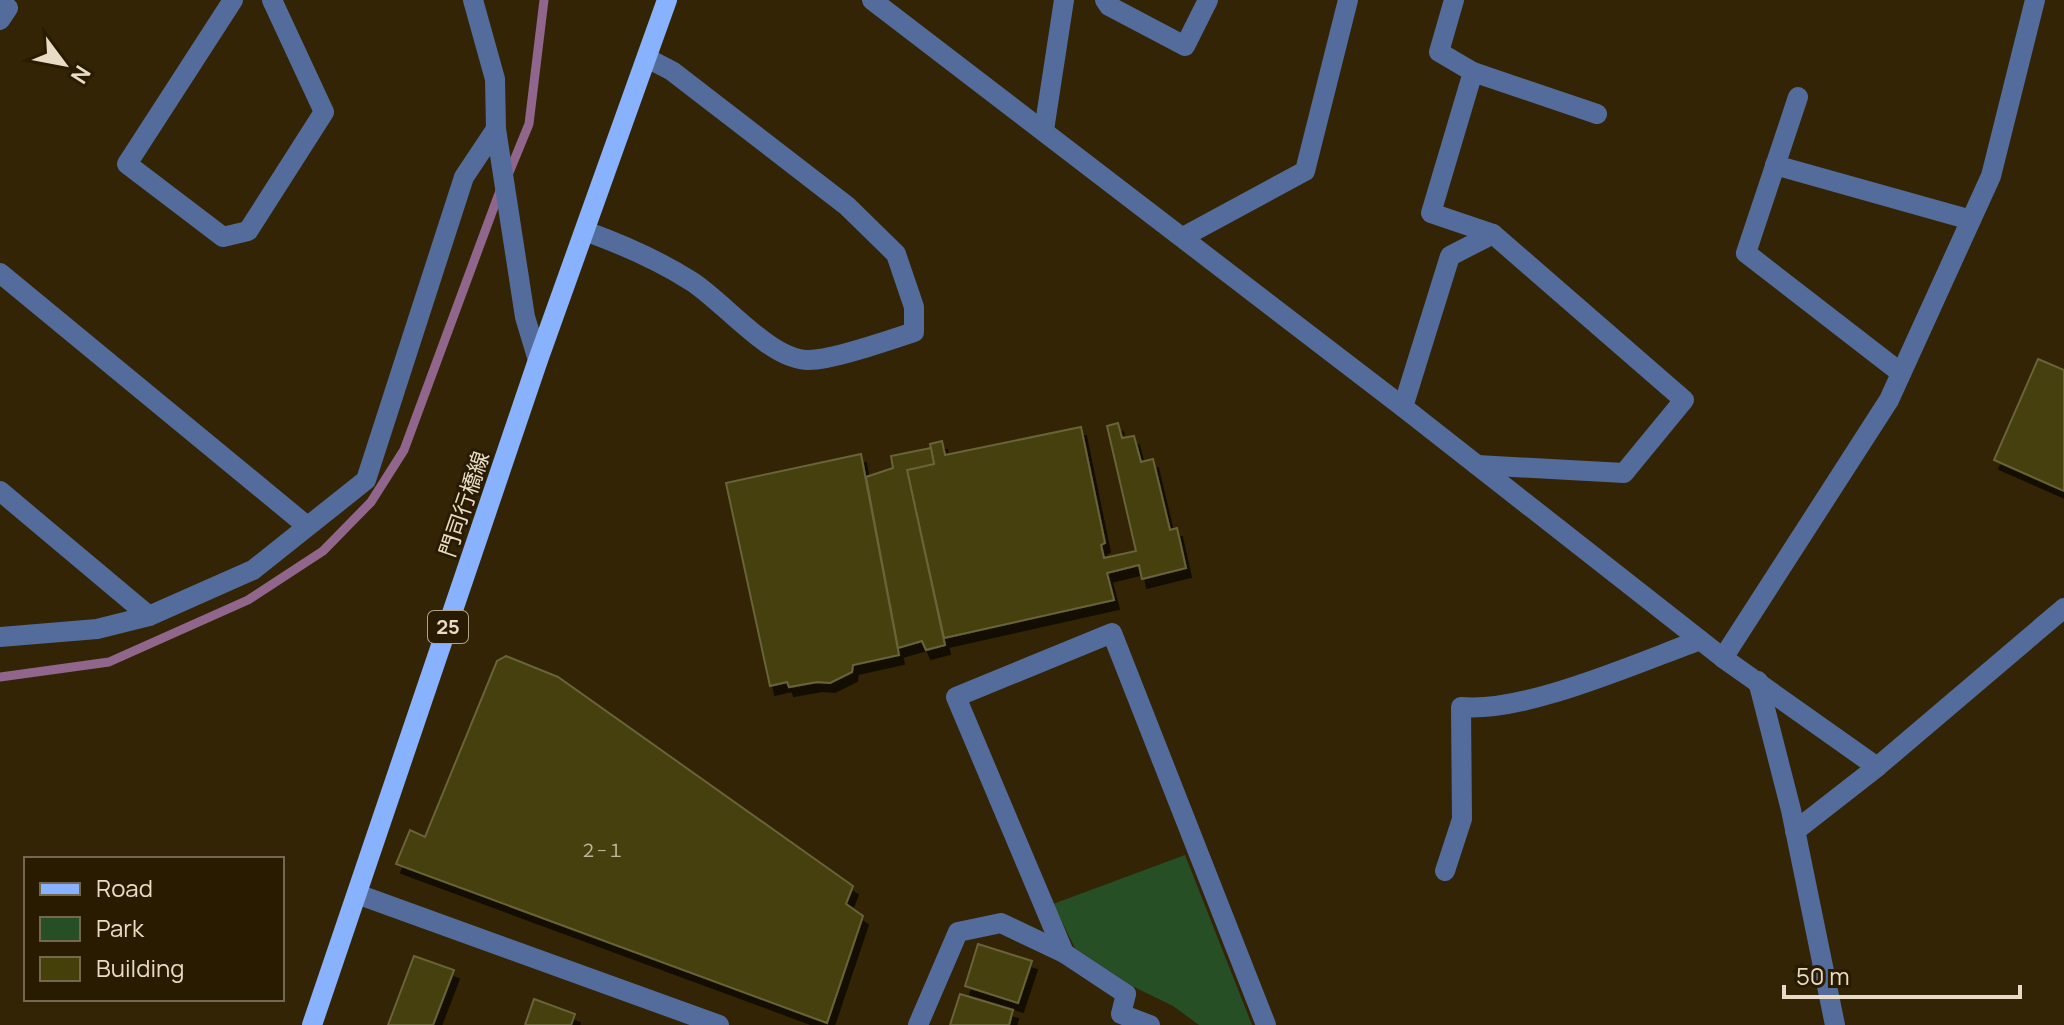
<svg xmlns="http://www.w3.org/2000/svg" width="2064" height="1025" font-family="Manrope,'Noto Sans JP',sans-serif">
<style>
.green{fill:#274f25}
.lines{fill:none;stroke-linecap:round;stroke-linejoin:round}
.stream{stroke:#90668c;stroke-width:9}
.building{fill:#453f09;stroke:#686338;stroke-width:2;filter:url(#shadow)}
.minor{stroke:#536c9b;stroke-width:20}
.major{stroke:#88b1fe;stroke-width:20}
.labels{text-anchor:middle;stroke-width:6;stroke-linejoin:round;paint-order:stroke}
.number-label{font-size:18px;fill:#bfb598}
.shield{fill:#291b00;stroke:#afa28b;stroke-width:2}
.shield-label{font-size:20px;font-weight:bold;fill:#e8dcc7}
.street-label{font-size:22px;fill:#e8dcc7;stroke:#291b00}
</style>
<defs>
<filter id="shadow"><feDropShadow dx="5" dy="9" stdDeviation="0" flood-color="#0009"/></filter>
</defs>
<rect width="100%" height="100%" fill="#332406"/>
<polygon class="green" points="1185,855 1252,1025 1199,1025 1173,1006 1132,986 1075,948 1053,904"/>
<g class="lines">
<g class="stream">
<polyline points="508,175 529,124 544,0"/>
<polyline points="0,677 109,662 248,600 323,551 371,502 404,450 501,188"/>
</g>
</g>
<g class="building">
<polygon points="2038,359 2064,370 2064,491 1994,460"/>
<polygon points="1118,423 1122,438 1134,436 1141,462 1153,459 1170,530 1177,528 1186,568 1142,579 1139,565 1107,573 1114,600 944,638 907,470 934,464 930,444 942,441 945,455 1081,427 1105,543 1101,545 1104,558 1136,551 1107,426"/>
<polygon points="931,448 934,464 907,470 945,645 926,650 922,641 898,648 866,477 893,468 891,456"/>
<polygon points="861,454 899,655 853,665 852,672 830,683 817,682 789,687 787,682 770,686 726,483"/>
<polygon points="506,656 558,677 853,886 846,904 863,916 827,1023 396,864 410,830 425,837 497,661"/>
<polygon points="978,944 1032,961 1018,1003 965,986"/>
<polygon points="414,956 454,970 433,1025 388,1025"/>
<polygon points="960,994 1013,1010 1009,1025 950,1025"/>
<polygon points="534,999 575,1014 571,1025 525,1025"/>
</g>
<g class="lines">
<g class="minor">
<polyline points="233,0 127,164 223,237 248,231 324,112 272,0"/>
<polyline points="473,0 495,79 496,129 525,317 538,360"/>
<polyline points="872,0 1403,407 1723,658 1877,767 2064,608"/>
<polyline points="1105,0 1109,6 1185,46 1208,0"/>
<polyline points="1454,0 1439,52 1473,72"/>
<polyline points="0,2 8,8 0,20"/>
<polyline points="1798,97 1746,253 1901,373"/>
<polyline points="1044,130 1064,0"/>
<polyline points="1775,165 1971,220"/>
<path d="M585,231C621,244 658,260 691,281C723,301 769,359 807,360C830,361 890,340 914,332V307L896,254L847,206L672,71L647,58"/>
<polyline points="1183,237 1305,171 1348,0"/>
<polyline points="0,273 307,526"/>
<polyline points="1403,407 1450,256 1493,234"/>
<polyline points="1477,465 1624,473 1684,400 1493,234 1431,213 1473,72 1597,114"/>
<polyline points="0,491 149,616"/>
<polyline points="0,637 97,629 149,616 253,570 366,480 464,177 496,129"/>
<polyline points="1723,658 1889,400 1991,176 2035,0"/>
<polyline points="1758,681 1791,810 1835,1025"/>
<polyline points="1795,831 1877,767"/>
<path d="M1445,871L1462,819L1461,707C1525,713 1637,663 1700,640"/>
<polyline points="357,894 719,1025"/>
<polyline points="1064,953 956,697 1112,633 1266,1025"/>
<polyline points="918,1025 958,932 1001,923 1064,953 1126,994 1121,1014 1150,1025"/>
</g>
<polyline class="major" points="312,1025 538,360 667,0"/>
</g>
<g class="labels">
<g class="number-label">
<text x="602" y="857">２−１</text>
</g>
<rect class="shield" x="428" y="611" width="40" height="32" rx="6"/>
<g class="shield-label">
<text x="448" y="634">25</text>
</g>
<g class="street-label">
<text transform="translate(464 504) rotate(-71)" y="8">門司行橋線</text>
</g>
</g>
<rect x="24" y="857" width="260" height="144" fill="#291b00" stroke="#756850" stroke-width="2"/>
<rect x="40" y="883" width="40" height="12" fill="#88b1fe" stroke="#756850" stroke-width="2"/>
<text x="96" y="897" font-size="24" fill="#e8dcc7">Road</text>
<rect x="40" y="917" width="40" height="24" fill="#274f25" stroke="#756850" stroke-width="2"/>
<text x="96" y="937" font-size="24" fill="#e8dcc7">Park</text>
<rect x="40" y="957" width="40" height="24" fill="#453f09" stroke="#756850" stroke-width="2"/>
<text x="96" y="977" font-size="24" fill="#e8dcc7">Building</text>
<g transform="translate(64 64) rotate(122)" stroke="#291b00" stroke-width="6" paint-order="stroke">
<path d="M0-6L14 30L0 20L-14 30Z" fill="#e8dcc7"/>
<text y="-12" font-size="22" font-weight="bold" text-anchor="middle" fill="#e8dcc7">N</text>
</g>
<path d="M1784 985v12h236v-12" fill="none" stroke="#e8dcc7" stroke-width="4"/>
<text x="1796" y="985" font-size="24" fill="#e8dcc7" stroke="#291b00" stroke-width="6" paint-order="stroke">50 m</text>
</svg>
